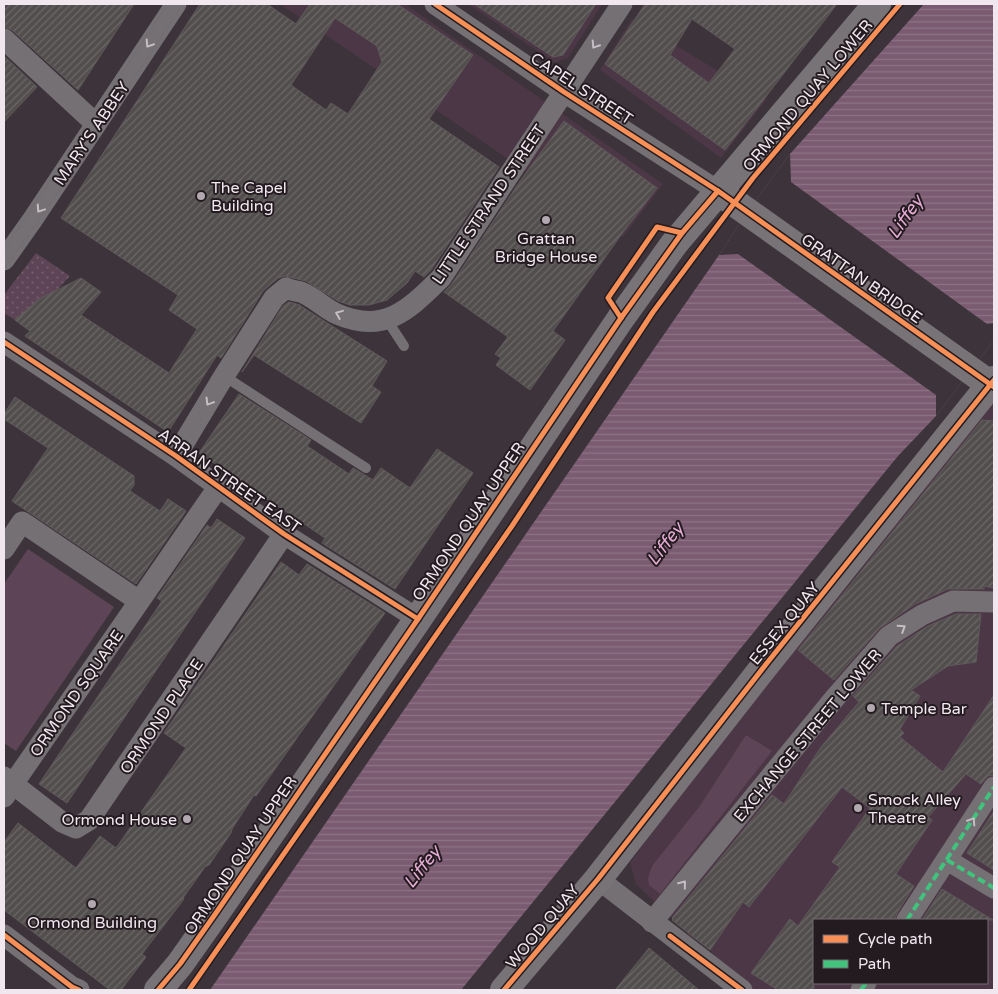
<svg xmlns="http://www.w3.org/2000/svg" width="998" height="994" font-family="'Varela Round',sans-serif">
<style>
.built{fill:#4c3746;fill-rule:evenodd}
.park{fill:#5d4456}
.garden{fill:url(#garden-dots)}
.water{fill:url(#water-rules)}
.pier{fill:#3d343b}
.building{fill:url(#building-hatch);stroke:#5f595a;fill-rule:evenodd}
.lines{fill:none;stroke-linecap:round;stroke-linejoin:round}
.lane{stroke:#747073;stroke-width:10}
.street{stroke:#747073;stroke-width:21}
.secondary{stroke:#787376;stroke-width:28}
.tram{stroke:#736c71;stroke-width:1}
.quiet{stroke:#40c37c;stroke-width:4;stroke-dasharray:8 4;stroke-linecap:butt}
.cycleway-casing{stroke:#231b20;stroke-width:8}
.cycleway{stroke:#f78f57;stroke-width:5}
.oneway{stroke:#c5bdc3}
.poi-dot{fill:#b2a8af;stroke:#231b20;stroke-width:2}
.labels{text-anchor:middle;stroke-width:4;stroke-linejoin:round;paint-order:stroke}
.street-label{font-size:16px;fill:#f1e7ee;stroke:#231b20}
.poi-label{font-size:16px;fill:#f1e7ee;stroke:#231b20;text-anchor:start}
.water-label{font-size:18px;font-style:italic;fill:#e4acd3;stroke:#231b20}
</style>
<defs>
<pattern id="garden-dots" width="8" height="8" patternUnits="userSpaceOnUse" patternTransform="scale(1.25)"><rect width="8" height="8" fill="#5d4456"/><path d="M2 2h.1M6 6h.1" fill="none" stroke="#755f6f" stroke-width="1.8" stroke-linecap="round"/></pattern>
<pattern id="water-rules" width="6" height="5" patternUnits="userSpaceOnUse" patternTransform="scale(1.25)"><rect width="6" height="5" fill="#7a5b71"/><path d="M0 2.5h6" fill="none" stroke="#8d7386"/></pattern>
<pattern id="building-hatch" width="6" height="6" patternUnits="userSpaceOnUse" patternTransform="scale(1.25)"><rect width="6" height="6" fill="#534e4e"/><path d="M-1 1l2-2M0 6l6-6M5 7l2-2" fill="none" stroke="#6c6868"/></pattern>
</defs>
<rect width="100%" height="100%" fill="#3d343b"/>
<g class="built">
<polygon points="280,4 405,4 663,184 623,237"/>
<polygon points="468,4 602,4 568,58 555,63"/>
<polygon points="632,19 766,100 721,158 600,70"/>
<path d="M994,399V990H744L710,950L687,934L689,931L668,915L636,884L630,863L699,769L795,647L854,578ZM814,920H987V983H814Z"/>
</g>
<g class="park">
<polygon points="28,549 114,607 16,751 4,743 4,584"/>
<polygon points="746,735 772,751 660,894 649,885 648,878 652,866 699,807"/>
</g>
<polygon class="garden" points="36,253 70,276 56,291 37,301 15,320 4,313 4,295"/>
<polygon class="water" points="924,4 994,4 994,340 936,416 898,456 461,990 210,990 719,255 747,212 790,154"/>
<polygon class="pier" points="790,154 791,182 987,324 994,323 994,340 936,416 936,395 738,254 719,255 747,212"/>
<g class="building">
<polygon points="4,4 134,4 78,90 12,30 4,27"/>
<path d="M200,4H267L296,24L310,4H397L473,55L429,119L499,167L431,270L424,277L415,271L407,283L387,300L369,305H350L338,301L306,281L285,276L278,278L263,291L221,358L217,355L168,432L25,336L30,331L15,320L39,299L81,278L101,292L81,315L169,373L197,329L169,310L178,295L61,218ZM335,18L377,46L382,62L348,114L331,103L326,110L291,85Z"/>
<polygon points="474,4 596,4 563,55 553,57"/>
<path d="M645,4H837L725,150L605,64ZM692,19L735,49L709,83L670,55Z"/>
<polygon points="4,56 37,87 4,122"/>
<polygon points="564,121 657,188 621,235 553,331 565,340 530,390 496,365 501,358 495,354 508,337 444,292 451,285 520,181"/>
<polygon points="289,302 300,305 299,305 387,361 372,386 381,392 361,423 254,355 242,372 283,306"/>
<polygon points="239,394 311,440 307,446 349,474 353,468 373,480 381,468 410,488 437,449 473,473 395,589 322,543 325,538 199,453"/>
<polygon points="15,397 134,476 134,485 130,491 160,511 168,499 186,511 136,584 12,501 48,448 4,419 4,414"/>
<polygon points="982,420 994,421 994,588 984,586 984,589 948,589 915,604 880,628 834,680 798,650"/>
<polygon points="217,519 245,538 67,803 39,784 162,601 157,598 207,525 211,528"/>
<polygon points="281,562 299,575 307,564 385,613 256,796 254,795 232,829 231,833 209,865 205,867 183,898 184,899 142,954 146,957 121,990 110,990 4,910 4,842 18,823 76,868 100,836 116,848 186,748 164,733"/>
<polygon points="956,614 981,614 976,662 948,666 911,690 920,696 900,729 904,733 900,737 943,772 994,695 994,775 988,776 981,784 966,774 928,817 932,820 896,874 914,886 897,913 895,920 814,920 814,990 778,990 751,973 790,919 798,926 840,867 832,862 870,808 842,787 749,907 743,902 710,950 672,920 673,919 672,918 772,795 784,804 821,747 859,702 853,696 897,646 928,626"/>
<polygon points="994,811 994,870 967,853"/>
<polygon points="942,889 993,920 922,920"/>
<polygon points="649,948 699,990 615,990"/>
</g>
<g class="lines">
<g class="lane">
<polyline points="387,320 404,346"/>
<polyline points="224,376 366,468"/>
</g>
<g class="street">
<polyline points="435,4 564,92 718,191"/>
<polyline points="4,39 96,124"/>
<polyline points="4,260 33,219 176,4"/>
<polyline points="4,342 176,456 284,534 418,619"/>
<path d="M176,456L224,376L274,298L286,288C290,290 296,291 301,292C314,297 324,308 337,314C385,335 409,309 441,278L622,4"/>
<polyline points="4,549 22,522 139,601"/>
<polyline points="4,777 62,822 76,828 89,820 284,534"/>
<polyline points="4,797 219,486"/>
<polyline points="947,860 994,888"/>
<polyline points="598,879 742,990"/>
<polyline points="907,920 994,787"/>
<polyline points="652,922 834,699 889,636 922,615 953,601 994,602"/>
<polyline points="4,935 72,987 79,990"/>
<polyline points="861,990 866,983"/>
</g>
<g class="secondary">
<polyline points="718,191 991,385"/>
<polyline points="158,990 180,964 216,913 418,619 621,318 674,244 877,4"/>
<polyline points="504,990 598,879 767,663 994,380"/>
</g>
<g class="tram">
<polyline points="4,250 168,4"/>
<polyline points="4,269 78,164 183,4"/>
</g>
<g class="quiet">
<polyline points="947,860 994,888"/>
<polyline points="907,920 994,787"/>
<polyline points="861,990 866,983"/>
</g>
<g class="cycleway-casing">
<g id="cycleway">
<polyline points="435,4 564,92 718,191 994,387"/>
<polyline points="621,318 608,298 657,227 682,233"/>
<polyline points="4,342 176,456 284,534 418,619"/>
<polyline points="4,935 72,987 79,990"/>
<polyline points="670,936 742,990"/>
<polyline points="158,990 180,964 216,913 418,619 621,318 682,233 718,191"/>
<polyline points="189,990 512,526 653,312 753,178 900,4"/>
<polyline points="504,990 598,879 767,663 994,380"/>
</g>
</g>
<use href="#cycleway" class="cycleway"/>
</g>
<defs><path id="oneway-chevron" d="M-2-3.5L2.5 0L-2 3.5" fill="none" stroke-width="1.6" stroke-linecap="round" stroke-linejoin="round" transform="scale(1.25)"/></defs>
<g class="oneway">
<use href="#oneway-chevron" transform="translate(149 44) rotate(123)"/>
<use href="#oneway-chevron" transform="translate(595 45) rotate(123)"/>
<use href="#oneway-chevron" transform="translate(40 209) rotate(124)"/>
<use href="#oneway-chevron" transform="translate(339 314) rotate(-158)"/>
<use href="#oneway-chevron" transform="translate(209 402) rotate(121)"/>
<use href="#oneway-chevron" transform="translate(902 628) rotate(-33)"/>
<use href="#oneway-chevron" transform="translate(972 821) rotate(-57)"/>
<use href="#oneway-chevron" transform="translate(683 884) rotate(-51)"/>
</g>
<g class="poi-dot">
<circle cx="201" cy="196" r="5"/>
<circle cx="546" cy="220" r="5"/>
<circle cx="871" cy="708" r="5"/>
<circle cx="858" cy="808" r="5"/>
<circle cx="187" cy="819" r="5"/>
<circle cx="92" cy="904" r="5"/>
</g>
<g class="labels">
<g class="street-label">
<text transform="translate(582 88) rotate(33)" y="6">CAPEL STREET</text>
<text transform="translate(807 95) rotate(-50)" y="6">ORMOND QUAY LOWER</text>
<text transform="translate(91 133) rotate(-56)" y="6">MARY'S ABBEY</text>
<text transform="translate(488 204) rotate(-56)" y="6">LITTLE STRAND STREET</text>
<text transform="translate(862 278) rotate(35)" y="6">GRATTAN BRIDGE</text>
<text transform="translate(230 480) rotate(35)" y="6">ARRAN STREET EAST</text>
<text transform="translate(468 521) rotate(-56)" y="6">ORMOND QUAY UPPER</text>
<text transform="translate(784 623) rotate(-51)" y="6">ESSEX QUAY</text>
<text transform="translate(76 693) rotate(-55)" y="6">ORMOND SQUARE</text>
<text transform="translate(161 716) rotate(-56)" y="6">ORMOND PLACE</text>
<text transform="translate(807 735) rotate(-50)" y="6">EXCHANGE STREET LOWER</text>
<text transform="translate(240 855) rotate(-56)" y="6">ORMOND QUAY UPPER</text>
<text transform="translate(542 926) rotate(-50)" y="6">WOOD QUAY</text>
</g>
<g class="poi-label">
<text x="211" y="193">The Capel<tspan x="211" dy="18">Building</tspan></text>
<text x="546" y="244" text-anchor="middle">Grattan<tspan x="546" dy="18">Bridge House</tspan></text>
<text x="881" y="714">Temple Bar</text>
<text x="868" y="805">Smock Alley<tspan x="868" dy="18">Theatre</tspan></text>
<text x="177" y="825" text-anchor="end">Ormond House</text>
<text x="92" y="928" text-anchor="middle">Ormond Building</text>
</g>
<g class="water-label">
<text transform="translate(905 217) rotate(-55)" y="6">Liffey</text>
<text transform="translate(665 544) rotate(-53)" y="6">Liffey</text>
<text transform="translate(422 867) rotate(-52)" y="6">Liffey</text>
</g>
</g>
<rect width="998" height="994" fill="none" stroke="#f1e7ee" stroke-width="10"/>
<rect x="813" y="919" width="175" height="65" fill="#231b20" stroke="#756d72"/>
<rect x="823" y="935" width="25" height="8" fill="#f78f57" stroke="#756d72"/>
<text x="858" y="944" font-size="15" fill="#f1e7ee">Cycle path</text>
<rect x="823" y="960" width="25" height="8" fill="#40c37c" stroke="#756d72"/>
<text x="858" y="969" font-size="15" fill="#f1e7ee">Path</text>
</svg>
